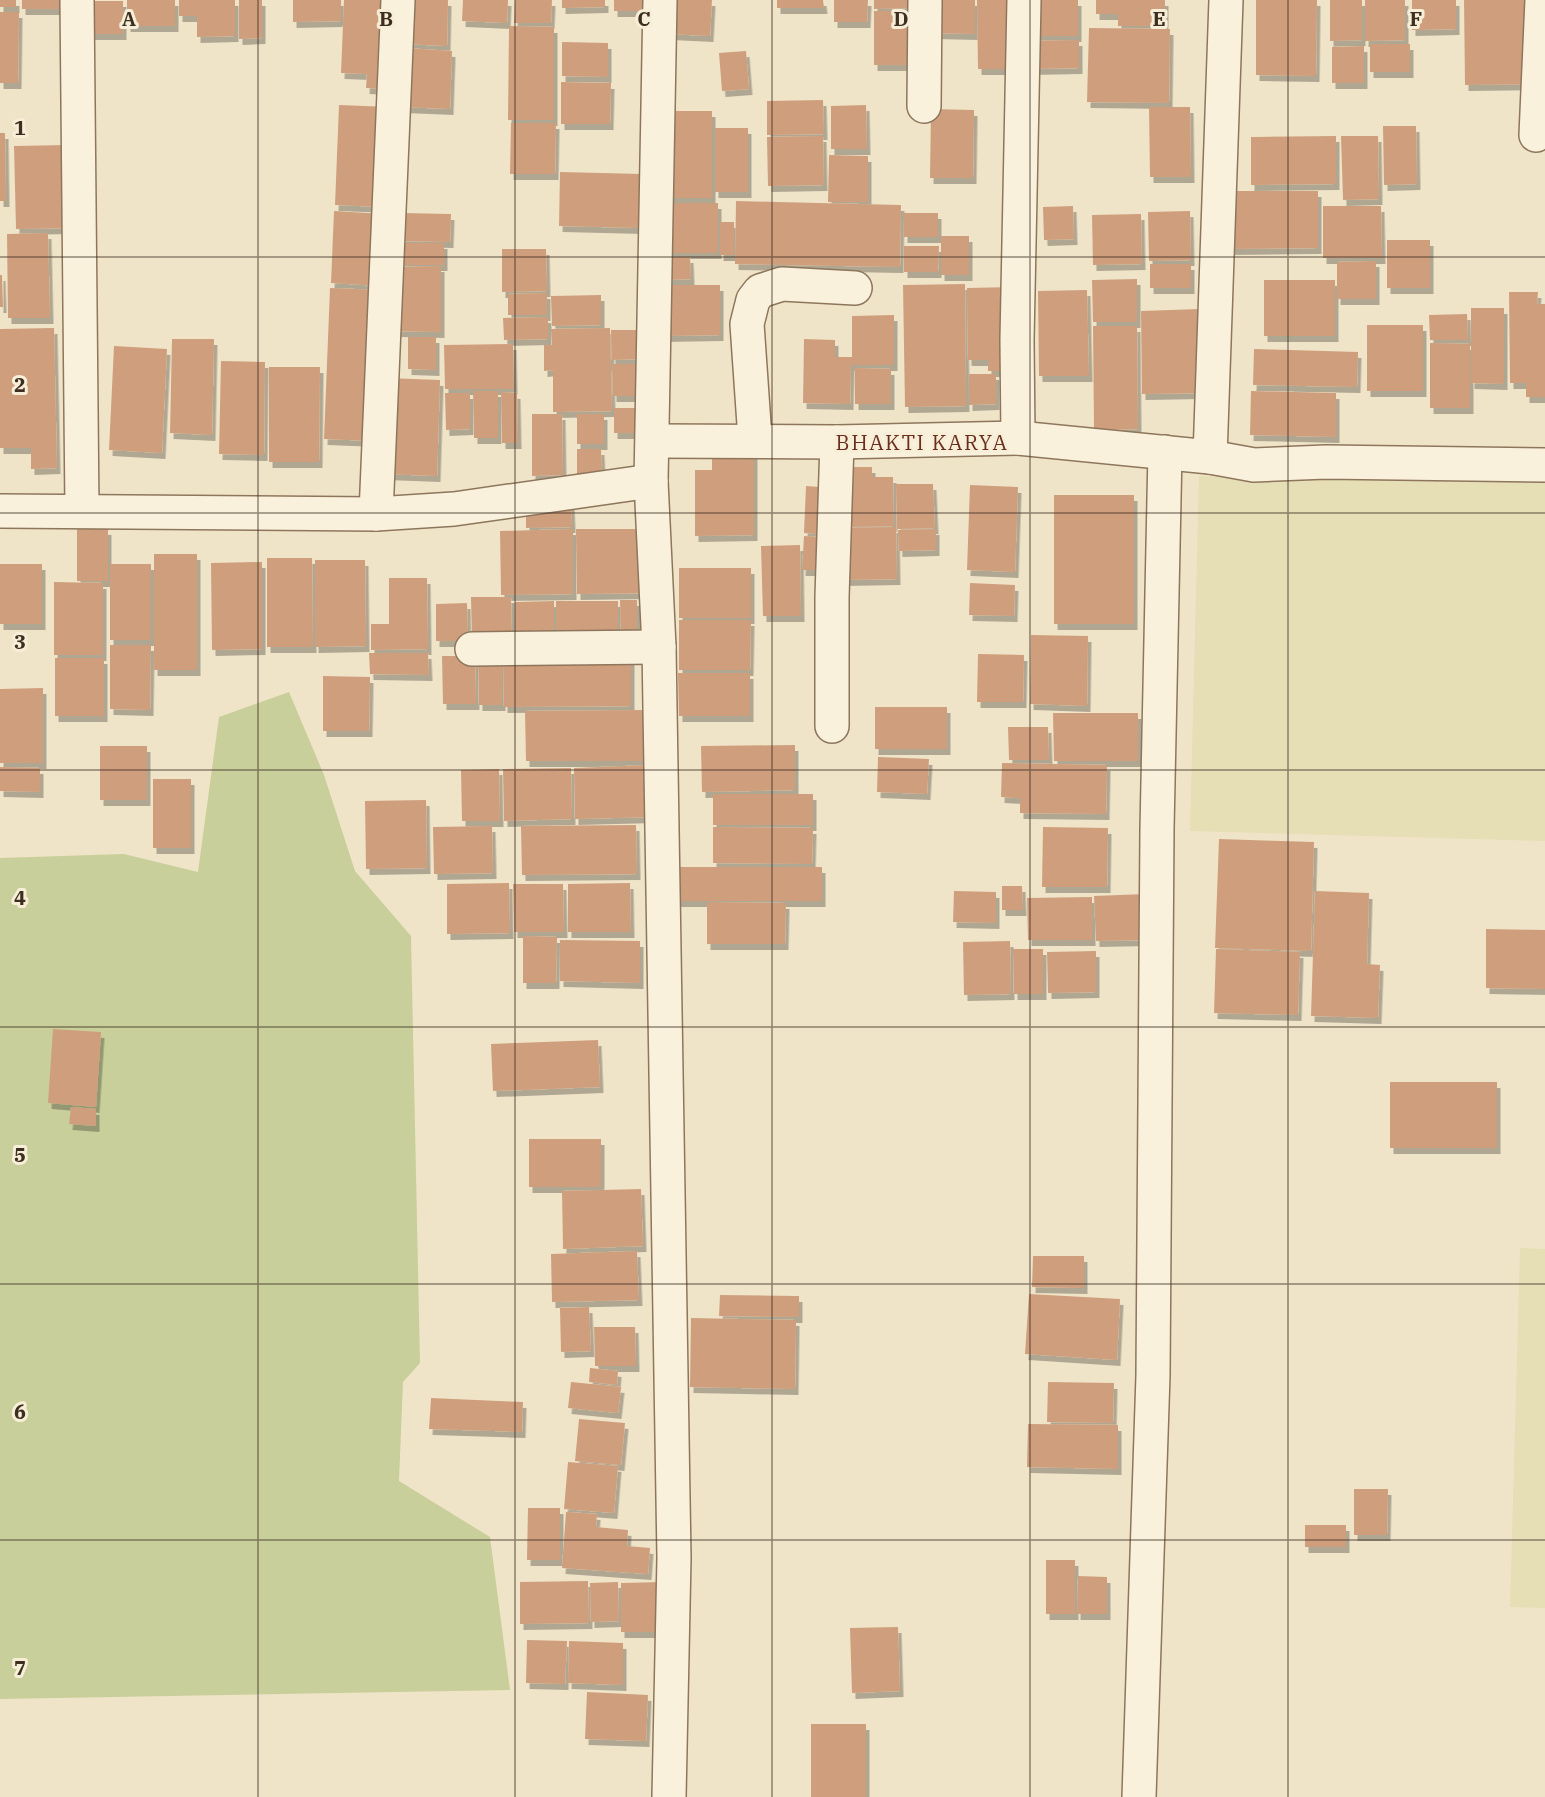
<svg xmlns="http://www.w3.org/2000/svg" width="1545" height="1797" font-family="'IBM Plex Serif',serif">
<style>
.farmland{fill:#e6deb5}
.green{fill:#c9cf9b}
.building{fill:#cf9f7d;filter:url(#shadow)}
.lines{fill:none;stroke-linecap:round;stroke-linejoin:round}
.minor-casing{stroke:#8d765c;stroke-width:36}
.minor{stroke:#faf1dc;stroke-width:33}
.grid{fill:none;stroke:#3d2e20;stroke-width:1.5;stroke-opacity:0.55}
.labels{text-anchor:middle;stroke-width:6;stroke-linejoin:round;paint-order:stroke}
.quarter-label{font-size:21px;letter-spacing:1.5px;fill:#6b2e1e;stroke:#f7eed8}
.grid-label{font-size:20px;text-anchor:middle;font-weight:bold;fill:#3d2e20;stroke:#f7eed8;stroke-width:6;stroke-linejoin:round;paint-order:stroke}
</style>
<defs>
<filter id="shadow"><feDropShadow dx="3.5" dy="6" stdDeviation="0" flood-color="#0004"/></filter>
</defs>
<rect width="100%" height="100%" fill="#f0e4c8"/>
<g class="farmland">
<polygon points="1199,476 1545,482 1545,841 1190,831"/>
<polygon points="1520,1248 1545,1249 1545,1608 1510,1607"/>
</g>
<polygon class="green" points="289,692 324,775 355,871 411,936 420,1363 403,1382 399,1481 490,1537 510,1690 0,1699 0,858 124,854 198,872 219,717"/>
<g class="building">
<rect x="0" y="0" width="16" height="7"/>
<rect x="22" y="0" width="46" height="9"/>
<rect x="127" y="0" width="48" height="26"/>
<polygon points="179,0 235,0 235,36 197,37 197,16 179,16"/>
<polygon points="239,0 262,0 262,38 239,39"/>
<polygon points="293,0 341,0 341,21 293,22"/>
<polygon points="344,0 389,0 386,89 366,88 367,74 341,73"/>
<polygon points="406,0 448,0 447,46 405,44"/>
<polygon points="463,0 508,0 507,23 462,21"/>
<polygon points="515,0 552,0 551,23 514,23"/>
<polygon points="562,0 605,0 605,7 562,8"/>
<rect x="614" y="0" width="40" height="11"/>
<polygon points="670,0 712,0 710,36 668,34"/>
<polygon points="777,0 823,0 824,8 777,8"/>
<polygon points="834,0 868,0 867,22 834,22"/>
<polygon points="874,0 915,0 915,8 874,9"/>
<polygon points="931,0 975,0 975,34 931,33"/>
<polygon points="977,0 1021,0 1021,69 978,69"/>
<rect x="1025" y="0" width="53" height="36"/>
<polygon points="1096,0 1165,0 1165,26 1118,26 1118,14 1096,14"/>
<polygon points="1256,0 1317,0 1316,76 1256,75"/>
<polygon points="1330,0 1362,0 1362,40 1330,41"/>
<polygon points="1365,0 1405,0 1405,40 1365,41"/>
<polygon points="1412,0 1456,0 1456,29 1412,30"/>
<polygon points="1464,0 1535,0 1536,84 1465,85"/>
<rect x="79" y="1" width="44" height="33"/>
<rect x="874" y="11" width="41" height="54"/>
<polygon points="0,12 19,12 18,83 0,83"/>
<polygon points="509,26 554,27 554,120 508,120"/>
<polygon points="1089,28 1170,29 1169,103 1087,102"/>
<polygon points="1079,40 1079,68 1025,69 1026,41"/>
<polygon points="562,42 608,43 608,77 562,76"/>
<rect x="1370" y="44" width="40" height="28"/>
<polygon points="1364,46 1364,83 1332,83 1332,47"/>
<polygon points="405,48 452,51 450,109 402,107"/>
<polygon points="746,51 749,89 722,91 719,53"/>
<polygon points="561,82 611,83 610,124 561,124"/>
<polygon points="823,100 824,134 767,135 767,101"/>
<polygon points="339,105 389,107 385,207 335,205"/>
<polygon points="866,105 867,149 831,149 831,106"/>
<polygon points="1149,107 1190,107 1191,177 1150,177"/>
<polygon points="931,109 974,110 973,178 930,178"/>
<rect x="665" y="111" width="47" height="87"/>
<polygon points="511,123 556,123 555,174 510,174"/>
<polygon points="1383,126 1416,126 1417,184 1384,185"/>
<rect x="715" y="128" width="33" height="64"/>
<polygon points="0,133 5,133 6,201 0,201"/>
<polygon points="823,136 824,185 768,186 767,137"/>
<polygon points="1336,136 1336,184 1251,185 1251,137"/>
<polygon points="1341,136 1378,136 1379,199 1343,200"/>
<polygon points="67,145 69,228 16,229 14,146"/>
<polygon points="829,155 868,156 868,202 828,202"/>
<polygon points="560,172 642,174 641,228 559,226"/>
<polygon points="1222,191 1318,191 1318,248 1222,249"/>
<polygon points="736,201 901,205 900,267 735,264"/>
<rect x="665" y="203" width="53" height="50"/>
<polygon points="1073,206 1074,239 1044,240 1043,207"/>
<polygon points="1323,206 1381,206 1382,258 1323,258"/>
<polygon points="334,211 384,214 381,286 331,283"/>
<polygon points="1190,211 1191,260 1149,261 1148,212"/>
<polygon points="402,213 451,214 450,242 402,241"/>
<rect x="904" y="213" width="34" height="24"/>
<polygon points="1141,214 1142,264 1093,265 1092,215"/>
<rect x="720" y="222" width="14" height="33"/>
<polygon points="48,233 50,318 8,318 7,234"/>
<rect x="941" y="236" width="28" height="39"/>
<rect x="1387" y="240" width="43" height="48"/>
<rect x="401" y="243" width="43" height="22"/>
<polygon points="904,246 939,246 938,272 904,272"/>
<polygon points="502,249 546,249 547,291 502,292"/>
<polygon points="660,257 690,257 691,279 661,280"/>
<polygon points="1376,261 1376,299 1337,299 1337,262"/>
<rect x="1150" y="264" width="41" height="24"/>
<polygon points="441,266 441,332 396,331 397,267"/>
<polygon points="0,275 2,275 3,307 0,307"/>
<polygon points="1137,279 1137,322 1093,322 1092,280"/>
<rect x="1264" y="280" width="71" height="56"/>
<polygon points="965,284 966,406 905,407 903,285"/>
<polygon points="660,285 720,285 720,335 660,336"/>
<polygon points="1014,287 1015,371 988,371 988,360 968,360 967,288"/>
<polygon points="330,288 380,290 374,441 324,439"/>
<polygon points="1087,290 1089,376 1039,376 1038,291"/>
<polygon points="1509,292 1538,292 1537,304 1545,304 1545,397 1526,397 1526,383 1510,383"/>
<polygon points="547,293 547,315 508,315 508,294"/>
<polygon points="601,295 601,325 552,326 551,296"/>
<polygon points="1471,308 1504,308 1504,384 1471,383"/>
<polygon points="1200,309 1201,393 1142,394 1141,311"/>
<polygon points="1467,314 1468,340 1430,340 1429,315"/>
<polygon points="894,315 894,365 851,365 850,404 803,403 804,339 835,340 835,357 852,357 852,316"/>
<polygon points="548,317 548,339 504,340 503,318"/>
<rect x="1367" y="325" width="56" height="66"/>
<polygon points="1093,326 1137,326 1138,429 1094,430"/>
<polygon points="54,328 57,468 31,469 31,448 0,448 0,329"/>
<polygon points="610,328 612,411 553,412 553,370 544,371 544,345 552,345 551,329"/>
<polygon points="611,330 636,330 637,359 612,360"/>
<polygon points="408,337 436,337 436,370 408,369"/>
<polygon points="172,339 214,339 212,435 170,433"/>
<polygon points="1430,343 1470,344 1470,408 1430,408"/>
<polygon points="513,344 514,389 445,389 444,345"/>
<polygon points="114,346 167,349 162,453 109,450"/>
<polygon points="1254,349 1358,352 1357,387 1253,385"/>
<polygon points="221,361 265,362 264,455 219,454"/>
<polygon points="612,364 637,364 637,396 613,396"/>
<polygon points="269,367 320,367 319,462 269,462"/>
<polygon points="855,368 891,369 891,404 855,404"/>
<polygon points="969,374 996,374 996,404 969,405"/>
<polygon points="386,378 440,380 437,476 383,474"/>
<polygon points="473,391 498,391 498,438 474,438"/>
<polygon points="1251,391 1336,393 1336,437 1250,435"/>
<polygon points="501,392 517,393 518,443 502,443"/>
<polygon points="445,393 470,393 470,429 446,430"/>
<rect x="614" y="408" width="23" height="25"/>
<polygon points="532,414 562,414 563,475 532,476"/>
<rect x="577" y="414" width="27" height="30"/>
<polygon points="712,444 754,444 754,535 695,536 695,470 712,470"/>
<polygon points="577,449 601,449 602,473 577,474"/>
<polygon points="847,467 872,467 872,477 893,477 894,526 849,527"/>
<polygon points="896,484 933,484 935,528 897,529"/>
<polygon points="970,485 1018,487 1015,572 967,570"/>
<polygon points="806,486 834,488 832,535 804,533"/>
<rect x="1054" y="495" width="80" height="129"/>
<polygon points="571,502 572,527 526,528 526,503"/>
<polygon points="896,527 897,579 841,580 840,528"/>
<polygon points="77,528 108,529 108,581 77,581"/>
<polygon points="573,529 573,594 501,595 500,531"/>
<polygon points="576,529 646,529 647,593 577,594"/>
<polygon points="936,529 936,550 899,551 898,530"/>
<polygon points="804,536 832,538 830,570 802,570"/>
<polygon points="800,545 801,616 763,616 761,546"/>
<rect x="154" y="554" width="43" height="116"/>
<polygon points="267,558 312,558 313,647 267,647"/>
<polygon points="315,560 365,560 366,646 315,647"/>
<polygon points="262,562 262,649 212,650 211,563"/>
<rect x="0" y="564" width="42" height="60"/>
<rect x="110" y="564" width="41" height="76"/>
<rect x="679" y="568" width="72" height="50"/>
<polygon points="389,578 427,578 428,649 371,650 371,624 389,624"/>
<polygon points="54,582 103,583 103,655 54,655"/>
<polygon points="970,583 1015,585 1014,616 969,615"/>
<polygon points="471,597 511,597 512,642 472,642"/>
<polygon points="620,600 637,600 637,642 621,642"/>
<polygon points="554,601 554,642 515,643 515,602"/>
<rect x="556" y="601" width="62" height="41"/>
<polygon points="467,603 468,641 436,641 436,604"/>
<polygon points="679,620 751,620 750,670 679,670"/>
<polygon points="1031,635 1088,636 1087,706 1030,704"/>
<polygon points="110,645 151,645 150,710 110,709"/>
<polygon points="631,651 631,706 504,707 503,652"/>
<polygon points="369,653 428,653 429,675 370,674"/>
<polygon points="978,654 1024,655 1023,702 977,702"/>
<polygon points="478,655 502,655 502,705 479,705"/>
<polygon points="442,656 475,656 476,704 443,704"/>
<rect x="55" y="658" width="49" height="58"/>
<polygon points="678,673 750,673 750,716 679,716"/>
<polygon points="323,676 370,677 369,731 323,731"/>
<polygon points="43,688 43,763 0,763 0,689"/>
<rect x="875" y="707" width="72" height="42"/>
<polygon points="646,710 647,761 526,761 525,711"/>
<polygon points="1053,713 1138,713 1138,761 1054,761"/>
<polygon points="1008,727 1048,727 1049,760 1009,760"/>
<polygon points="795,745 795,790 702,792 701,746"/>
<rect x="100" y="746" width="47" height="54"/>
<polygon points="878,757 929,759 927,794 877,792"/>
<polygon points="1002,763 1107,765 1106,814 1020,813 1020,798 1001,797"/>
<polygon points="650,765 652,817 575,819 574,768"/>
<polygon points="0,767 40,768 40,792 0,791"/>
<polygon points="571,768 572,819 504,821 503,769"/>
<polygon points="499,769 500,821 462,821 461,770"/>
<rect x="153" y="779" width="38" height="69"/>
<rect x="713" y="794" width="100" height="31"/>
<polygon points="426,800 427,868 366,869 365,801"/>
<polygon points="636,825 637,874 522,875 521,826"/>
<polygon points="492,826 493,873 434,874 433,827"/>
<polygon points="713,827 813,828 812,864 713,863"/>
<polygon points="1043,827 1108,828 1107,887 1042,887"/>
<polygon points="1219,839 1314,842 1311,951 1215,948"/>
<rect x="672" y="867" width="150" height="34"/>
<polygon points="509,883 510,933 447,934 447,884"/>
<polygon points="630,883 631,932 568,932 568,884"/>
<polygon points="513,884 563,884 564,932 514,932"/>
<polygon points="1002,886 1022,886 1023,910 1002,910"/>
<polygon points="954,891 996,892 996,923 953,922"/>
<polygon points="1315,891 1369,893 1367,964 1380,965 1378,1018 1311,1016"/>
<polygon points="1145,894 1146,940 1096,941 1094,896"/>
<polygon points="1092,897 1092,940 1028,940 1027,898"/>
<polygon points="707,902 786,903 785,944 707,944"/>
<polygon points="1486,929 1545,930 1545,989 1486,988"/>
<polygon points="523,936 557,937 556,983 523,983"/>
<polygon points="560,940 640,941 640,983 560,981"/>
<polygon points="1010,941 1011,994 964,995 963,942"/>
<polygon points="1013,949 1043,949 1043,994 1014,994"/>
<polygon points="1216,949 1300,952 1298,1015 1214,1013"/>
<polygon points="1096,951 1096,992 1048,993 1047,952"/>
<polygon points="53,1029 101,1032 96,1107 48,1103"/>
<polygon points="598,1040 600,1087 493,1091 491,1044"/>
<rect x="1390" y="1082" width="107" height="66"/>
<polygon points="71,1107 96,1109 96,1126 69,1124"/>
<rect x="529" y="1139" width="72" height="48"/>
<polygon points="641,1189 643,1246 563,1249 562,1191"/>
<polygon points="637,1251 639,1300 552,1302 551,1254"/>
<polygon points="1033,1256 1084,1256 1084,1288 1032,1287"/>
<polygon points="1029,1294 1120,1299 1117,1360 1025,1354"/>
<polygon points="720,1295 799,1296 799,1317 719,1316"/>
<polygon points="589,1307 591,1351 561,1352 560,1308"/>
<polygon points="691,1318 796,1320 795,1389 690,1387"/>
<polygon points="594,1327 635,1327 636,1366 595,1366"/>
<polygon points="590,1368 618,1371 617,1385 589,1382"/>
<polygon points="571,1382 621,1387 618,1413 568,1408"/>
<polygon points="1048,1382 1114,1383 1113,1423 1047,1422"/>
<polygon points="431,1398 523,1402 522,1432 429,1429"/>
<polygon points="579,1419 625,1423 621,1465 575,1461"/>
<polygon points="1028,1424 1118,1425 1118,1469 1027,1467"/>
<polygon points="568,1462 618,1466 614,1513 564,1509"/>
<polygon points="1354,1489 1388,1489 1387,1535 1354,1535"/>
<polygon points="528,1508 560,1508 560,1560 527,1560"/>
<polygon points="566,1512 597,1514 596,1527 628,1530 627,1546 650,1548 648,1574 562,1568"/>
<rect x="1305" y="1525" width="41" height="22"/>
<rect x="1046" y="1560" width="29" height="54"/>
<polygon points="1078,1576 1107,1577 1107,1614 1077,1614"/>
<polygon points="588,1581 589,1623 520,1624 520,1582"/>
<polygon points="618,1582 619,1621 591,1622 590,1583"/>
<polygon points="663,1582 663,1632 621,1632 621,1583"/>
<polygon points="898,1627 900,1691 852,1693 850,1628"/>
<polygon points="527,1640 567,1641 565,1684 526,1683"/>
<polygon points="569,1641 623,1643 623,1685 568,1683"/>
<polygon points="587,1692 648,1695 646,1741 585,1739"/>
<rect x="811" y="1724" width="55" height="73"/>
</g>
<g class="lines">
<g class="minor-casing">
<g id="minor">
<polyline points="77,0 82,511"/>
<polyline points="660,0 651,481 659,647 674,1558 669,1797"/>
<polyline points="924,106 925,0"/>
<polyline points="1536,135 1542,0"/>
<polyline points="1018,438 1017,340 1024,0"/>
<polyline points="755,439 747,324 753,300 760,291 782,284 855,288"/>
<polyline points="653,441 837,442 1018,438 1210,457 1226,0"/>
<polyline points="1210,457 1254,465 1326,462 1545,465"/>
<polyline points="0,511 376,514 454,509 651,481"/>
<polyline points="376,514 398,0"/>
<polyline points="472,649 659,647"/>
<polyline points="832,726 832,597 837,442"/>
<polyline points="1139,1797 1153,1375 1157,829 1165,452"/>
</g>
</g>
<use href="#minor" class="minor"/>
</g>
<path class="grid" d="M258,0V1797M515,0V1797M772,0V1797M1030,0V1797M1288,0V1797M0,257H1545M0,513H1545M0,770H1545M0,1027H1545M0,1284H1545M0,1540H1545"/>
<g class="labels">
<g class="quarter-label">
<text x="922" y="450">BHAKTI KARYA</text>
</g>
</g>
<g class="grid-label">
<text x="129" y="26">A</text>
<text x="386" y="26">B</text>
<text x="644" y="26">C</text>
<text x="901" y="26">D</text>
<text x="1159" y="26">E</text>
<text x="1416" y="26">F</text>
<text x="20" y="135">1</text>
<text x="20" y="392">2</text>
<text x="20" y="649">3</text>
<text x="20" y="905">4</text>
<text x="20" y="1162">5</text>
<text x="20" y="1419">6</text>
<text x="20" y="1675">7</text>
</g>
</svg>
